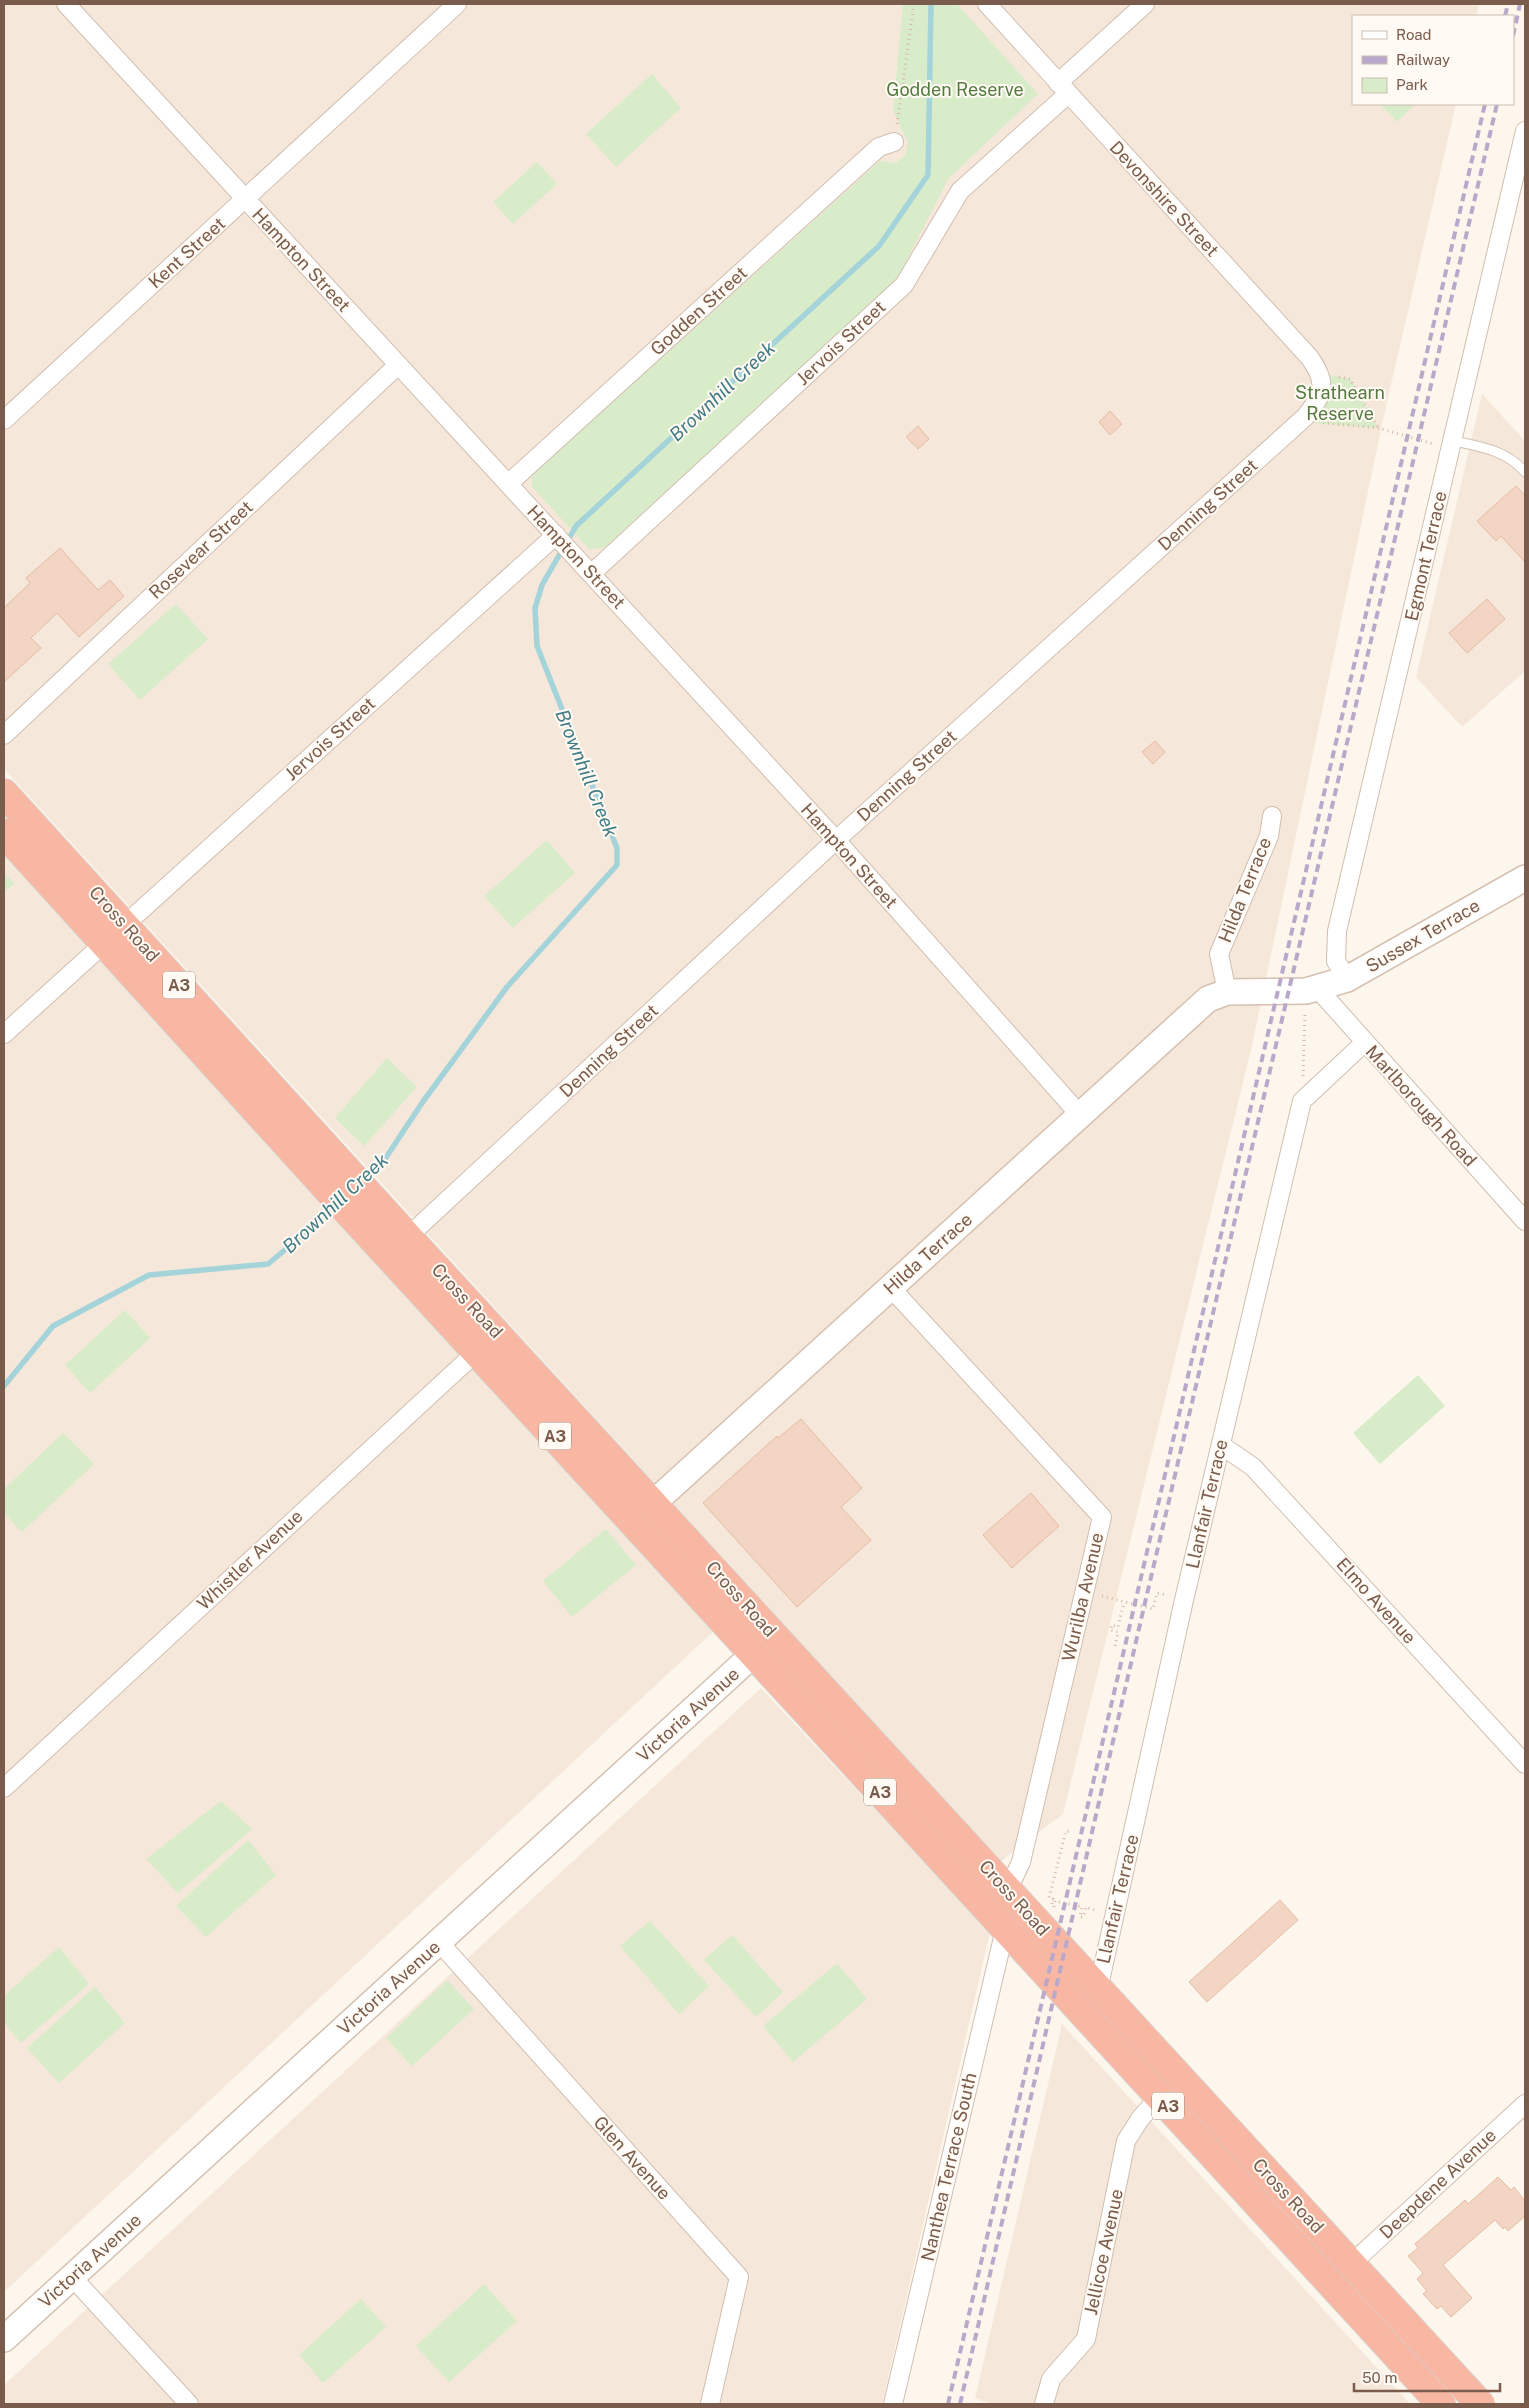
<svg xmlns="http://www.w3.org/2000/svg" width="1529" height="2408" font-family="'Public Sans',sans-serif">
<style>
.residential{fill:#f5e8da}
.green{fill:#d8ecc9}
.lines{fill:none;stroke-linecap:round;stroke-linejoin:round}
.stream{stroke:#a5d3da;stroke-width:5.5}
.building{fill:#f3d5c3;stroke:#e6bba3}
.lane-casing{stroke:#d1beb0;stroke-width:11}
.street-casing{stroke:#d1beb0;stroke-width:20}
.secondary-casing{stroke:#d6c0b0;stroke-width:28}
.highway-casing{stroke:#dad1cd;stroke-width:30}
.path{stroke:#d9b8a5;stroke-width:3;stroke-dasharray:1 4;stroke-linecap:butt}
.lane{stroke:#fff;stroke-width:9}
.street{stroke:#fff;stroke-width:18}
.secondary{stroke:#fff;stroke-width:25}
.highway{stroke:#f7b7a3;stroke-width:28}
.rail{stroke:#b9a8c9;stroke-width:4;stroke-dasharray:8 5;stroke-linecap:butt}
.labels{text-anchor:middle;stroke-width:4;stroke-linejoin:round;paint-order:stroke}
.shield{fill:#fffaf3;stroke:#a28b7f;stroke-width:1}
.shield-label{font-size:16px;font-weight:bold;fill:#7a5c4d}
.park-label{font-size:18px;fill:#537a41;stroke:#fffaf3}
.street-label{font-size:18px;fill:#7a5c4d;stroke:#fffaf3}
.water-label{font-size:19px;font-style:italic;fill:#437c86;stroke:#fffaf3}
</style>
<rect width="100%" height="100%" fill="#fdf6ec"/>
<g class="residential">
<polygon points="4,4 1479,4 1476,16 1353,16 1353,104 1456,104 1386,406 1251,1050 1063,1814 1000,1862 4,769"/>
<polygon points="1482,394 1525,441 1525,671 1462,727 1416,677"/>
<polygon points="4,853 716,1629 4,2292"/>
<polygon points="761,1688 990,1932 882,2404 4,2404 4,2385"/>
<polygon points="1062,2024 1410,2404 991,2404 975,2398"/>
</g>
<g class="green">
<polygon points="903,4 957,4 1038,94 948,179 895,283 604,548 589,549 532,487 532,475 880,161 896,163 905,155 908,143 893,110"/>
<polygon points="652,74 681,108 616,167 586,134"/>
<polygon points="1380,104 1415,104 1397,122"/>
<polygon points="537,162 557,184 513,224 493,202"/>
<polygon points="1320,373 1350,379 1378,428 1300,422"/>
<polygon points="176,604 208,639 140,700 108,664"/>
<polygon points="547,840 575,873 513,928 484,896"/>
<polygon points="4,873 14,883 4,893"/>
<polygon points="387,1058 417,1087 364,1146 335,1118"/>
<polygon points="125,1310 150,1338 90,1393 65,1365"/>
<polygon points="1418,1375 1445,1406 1380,1464 1353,1433"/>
<polygon points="63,1433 94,1464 22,1532 4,1513 4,1489"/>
<polygon points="606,1529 636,1565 572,1617 543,1581"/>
<polygon points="221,1801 252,1829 178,1893 146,1859"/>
<polygon points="248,1840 276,1875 206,1937 176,1906"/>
<polygon points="650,1921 709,1986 679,2014 620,1946"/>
<polygon points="732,1935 783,1992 756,2017 704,1960"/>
<polygon points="59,1947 89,1984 21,2043 4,2023 4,1996"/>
<polygon points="837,1963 867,1999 793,2062 763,2026"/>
<polygon points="447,1980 474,2009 412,2066 386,2038"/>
<polygon points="95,1987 125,2023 59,2083 27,2048"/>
<polygon points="484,2284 517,2321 449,2382 416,2346"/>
<polygon points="361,2299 386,2327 323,2383 299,2355"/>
</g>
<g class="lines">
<g class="stream">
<polyline points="366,1179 383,1162 422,1103 507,987 617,865 617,848 537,646 535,608 542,585 576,526 879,246 928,175 931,4"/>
<polyline points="4,1386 53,1326 149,1275 268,1264 335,1208"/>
</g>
</g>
<g class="building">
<polygon points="1110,411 1122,424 1110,435 1099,422"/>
<polygon points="918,426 929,439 918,449 906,437"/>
<polygon points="1516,486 1525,496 1525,562 1501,536 1496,541 1477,521"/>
<polygon points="60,548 98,590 110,580 124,596 79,637 57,613 31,638 41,648 4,682 4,608 30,583 26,578"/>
<polygon points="1487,599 1505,619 1467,653 1449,633"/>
<polygon points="1155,741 1165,752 1153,764 1142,752"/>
<polygon points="801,1419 862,1488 841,1507 871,1540 797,1607 703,1503 777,1436 778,1438"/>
<polygon points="1031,1493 1059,1526 1012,1568 983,1535"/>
<polygon points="1280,1900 1298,1920 1207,2002 1189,1982"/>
<polygon points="1498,2177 1511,2190 1514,2187 1525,2201 1525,2216 1508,2231 1505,2227 1503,2229 1495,2220 1443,2265 1472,2298 1451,2317 1441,2306 1437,2309 1423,2294 1427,2291 1417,2279 1423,2273 1408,2256 1418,2248 1415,2244 1465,2200 1468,2204"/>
</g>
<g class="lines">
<g class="lane-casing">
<path id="lane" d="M1454,441C1481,447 1506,450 1525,472"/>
</g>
<g class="street-casing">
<g id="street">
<polyline points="66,4 836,840 1080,1115"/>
<polyline points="1058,83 1145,4"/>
<polyline points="4,420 457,4"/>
<polyline points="508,484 879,147 894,142"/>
<polyline points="591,574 904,285 960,191 1068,94"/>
<polyline points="4,735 398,365"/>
<polyline points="1347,979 1336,961 1337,931 1525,131"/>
<polyline points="1318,989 1525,1221"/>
<polyline points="1227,992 1219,954 1269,836 1272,816"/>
<polyline points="4,1034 556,535"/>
<path d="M401,1243L836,840L1305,417C1324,394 1328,384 1310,358L987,4"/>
<polyline points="891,1288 1102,1517 1021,1862 1014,1877 1004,1887"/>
<polyline points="1221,1445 1253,1467 1525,1764"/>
<polyline points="4,1788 484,1345"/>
<polyline points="439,1942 739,2277 710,2404"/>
<polyline points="1098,1990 1184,1600 1302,1101 1364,1043"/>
<polyline points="1351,2264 1525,2104"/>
<polyline points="72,2277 189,2404"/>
<polyline points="893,2404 1005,1929"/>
<polyline points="1044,2404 1051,2379 1086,2339 1126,2141 1140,2119 1159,2097"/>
</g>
</g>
<g class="secondary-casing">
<g id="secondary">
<polyline points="638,1517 1208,999 1227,992 1306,991 1347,979 1525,878"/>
<polyline points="4,2339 768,1641"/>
</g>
</g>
<g class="highway-casing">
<g id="highway">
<polyline points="4,793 408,1237 1480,2404"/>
<polyline points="4,833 347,1211 1441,2404"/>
</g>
</g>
<g class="path">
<polyline points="897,124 914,4"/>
<polyline points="1339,377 1350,379 1378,427"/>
<polyline points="1323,423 1378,428 1434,444"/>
<polyline points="1303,1076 1305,1012"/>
<polyline points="1102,1596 1153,1609 1157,1593 1166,1595"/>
<polyline points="1115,1646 1118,1632 1110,1630 1112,1625 1118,1627 1124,1602"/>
<polyline points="1052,1904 1053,1899 1049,1898 1066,1831 1072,1832"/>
<polyline points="1054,1907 1055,1901 1082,1907 1080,1917 1083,1917 1086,1907 1097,1911"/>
</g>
<use href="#lane" class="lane"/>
<use href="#street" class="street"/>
<use href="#secondary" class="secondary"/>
<use href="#highway" class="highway"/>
<g class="rail">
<polyline points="1505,16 1508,4"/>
<polyline points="1513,36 1520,4"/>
<polyline points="948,2404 1485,104"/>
<polyline points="960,2404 1144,1607 1497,104"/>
</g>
</g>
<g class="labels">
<g class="shield">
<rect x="163" y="971.5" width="32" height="27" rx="4"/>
<rect x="539" y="1422.5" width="32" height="27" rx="4"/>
<rect x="864" y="1778.5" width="32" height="27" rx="4"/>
<rect x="1152" y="2092.5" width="32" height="27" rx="4"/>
</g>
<g class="shield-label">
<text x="179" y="991">A3</text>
<text x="555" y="1442">A3</text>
<text x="880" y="1798">A3</text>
<text x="1168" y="2112">A3</text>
</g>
<g class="park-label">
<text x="955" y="96">Godden Reserve</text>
<text x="1340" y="399">Strathearn<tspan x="1340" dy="21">Reserve</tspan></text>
</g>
<g class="street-label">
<text transform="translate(1164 199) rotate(47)" y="6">Devonshire Street</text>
<text transform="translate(187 253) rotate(-42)" y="6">Kent Street</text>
<text transform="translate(301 260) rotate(47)" y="6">Hampton Street</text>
<text transform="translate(699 311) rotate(-42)" y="6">Godden Street</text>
<text transform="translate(841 343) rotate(-43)" y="6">Jervois Street</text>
<text transform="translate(1208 505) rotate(-42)" y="6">Denning Street</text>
<text transform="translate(201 550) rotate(-43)" y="6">Rosevear Street</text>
<text transform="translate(1426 556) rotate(-77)" y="6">Egmont Terrace</text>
<text transform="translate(576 557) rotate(47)" y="6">Hampton Street</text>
<text transform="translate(330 739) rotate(-42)" y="6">Jervois Street</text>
<text transform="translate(907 776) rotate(-42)" y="6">Denning Street</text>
<text transform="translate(849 856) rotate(48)" y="6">Hampton Street</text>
<text transform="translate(1245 890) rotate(-68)" y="6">Hilda Terrace</text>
<text transform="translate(124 924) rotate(48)" y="6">Cross Road</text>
<text transform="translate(1423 936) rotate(-30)" y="6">Sussex Terrace</text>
<text transform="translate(609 1051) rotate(-43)" y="6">Denning Street</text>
<text transform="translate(1421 1106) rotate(48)" y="6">Marlborough Road</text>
<text transform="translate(928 1254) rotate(-42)" y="6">Hilda Terrace</text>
<text transform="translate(467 1301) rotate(47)" y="6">Cross Road</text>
<text transform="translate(1207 1504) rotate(-77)" y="6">Llanfair Terrace</text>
<text transform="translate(250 1560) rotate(-43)" y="6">Whistler Avenue</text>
<text transform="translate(1083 1597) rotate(-77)" y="6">Wurilba Avenue</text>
<text transform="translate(741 1599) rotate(48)" y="6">Cross Road</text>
<text transform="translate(1376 1601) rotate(48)" y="6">Elmo Avenue</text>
<text transform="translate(688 1715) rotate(-42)" y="6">Victoria Avenue</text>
<text transform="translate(1014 1898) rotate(48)" y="6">Cross Road</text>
<text transform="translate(1118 1899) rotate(-77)" y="6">Llanfair Terrace</text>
<text transform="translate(389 1988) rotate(-42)" y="6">Victoria Avenue</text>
<text transform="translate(632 2158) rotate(48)" y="6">Glen Avenue</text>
<text transform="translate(949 2167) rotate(-77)" y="6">Nanthea Terrace South</text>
<text transform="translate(1438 2184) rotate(-43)" y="6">Deepdene Avenue</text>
<text transform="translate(1288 2196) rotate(47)" y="6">Cross Road</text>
<text transform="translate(1104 2252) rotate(-78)" y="6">Jellicoe Avenue</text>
<text transform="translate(90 2261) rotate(-42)" y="6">Victoria Avenue</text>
</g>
<g class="water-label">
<text transform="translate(722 391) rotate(-43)" y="7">Brownhill Creek</text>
<text transform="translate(587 773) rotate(68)" y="7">Brownhill Creek</text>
<text transform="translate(335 1203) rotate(-43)" y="7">Brownhill Creek</text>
</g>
</g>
<rect width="1529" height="2408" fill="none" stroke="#7a5c4d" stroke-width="10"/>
<rect x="1352" y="15" width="162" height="90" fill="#fffaf3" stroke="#cabbb1"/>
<rect x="1362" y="31" width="25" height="8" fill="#ffffff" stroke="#cabbb1"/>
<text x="1396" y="40" font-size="15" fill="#7a5c4d">Road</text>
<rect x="1362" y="56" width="25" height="8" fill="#b9a8c9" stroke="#cabbb1"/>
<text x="1396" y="65" font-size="15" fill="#7a5c4d">Railway</text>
<rect x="1362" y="78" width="25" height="15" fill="#d8ecc9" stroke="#cabbb1"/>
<text x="1396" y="90" font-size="15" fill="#7a5c4d">Park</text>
<path d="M1354 2383v8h146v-8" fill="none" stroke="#7a5c4d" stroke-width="2.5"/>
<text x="1362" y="2383" font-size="15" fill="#7a5c4d" stroke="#fffaf3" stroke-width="4" paint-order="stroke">50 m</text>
</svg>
